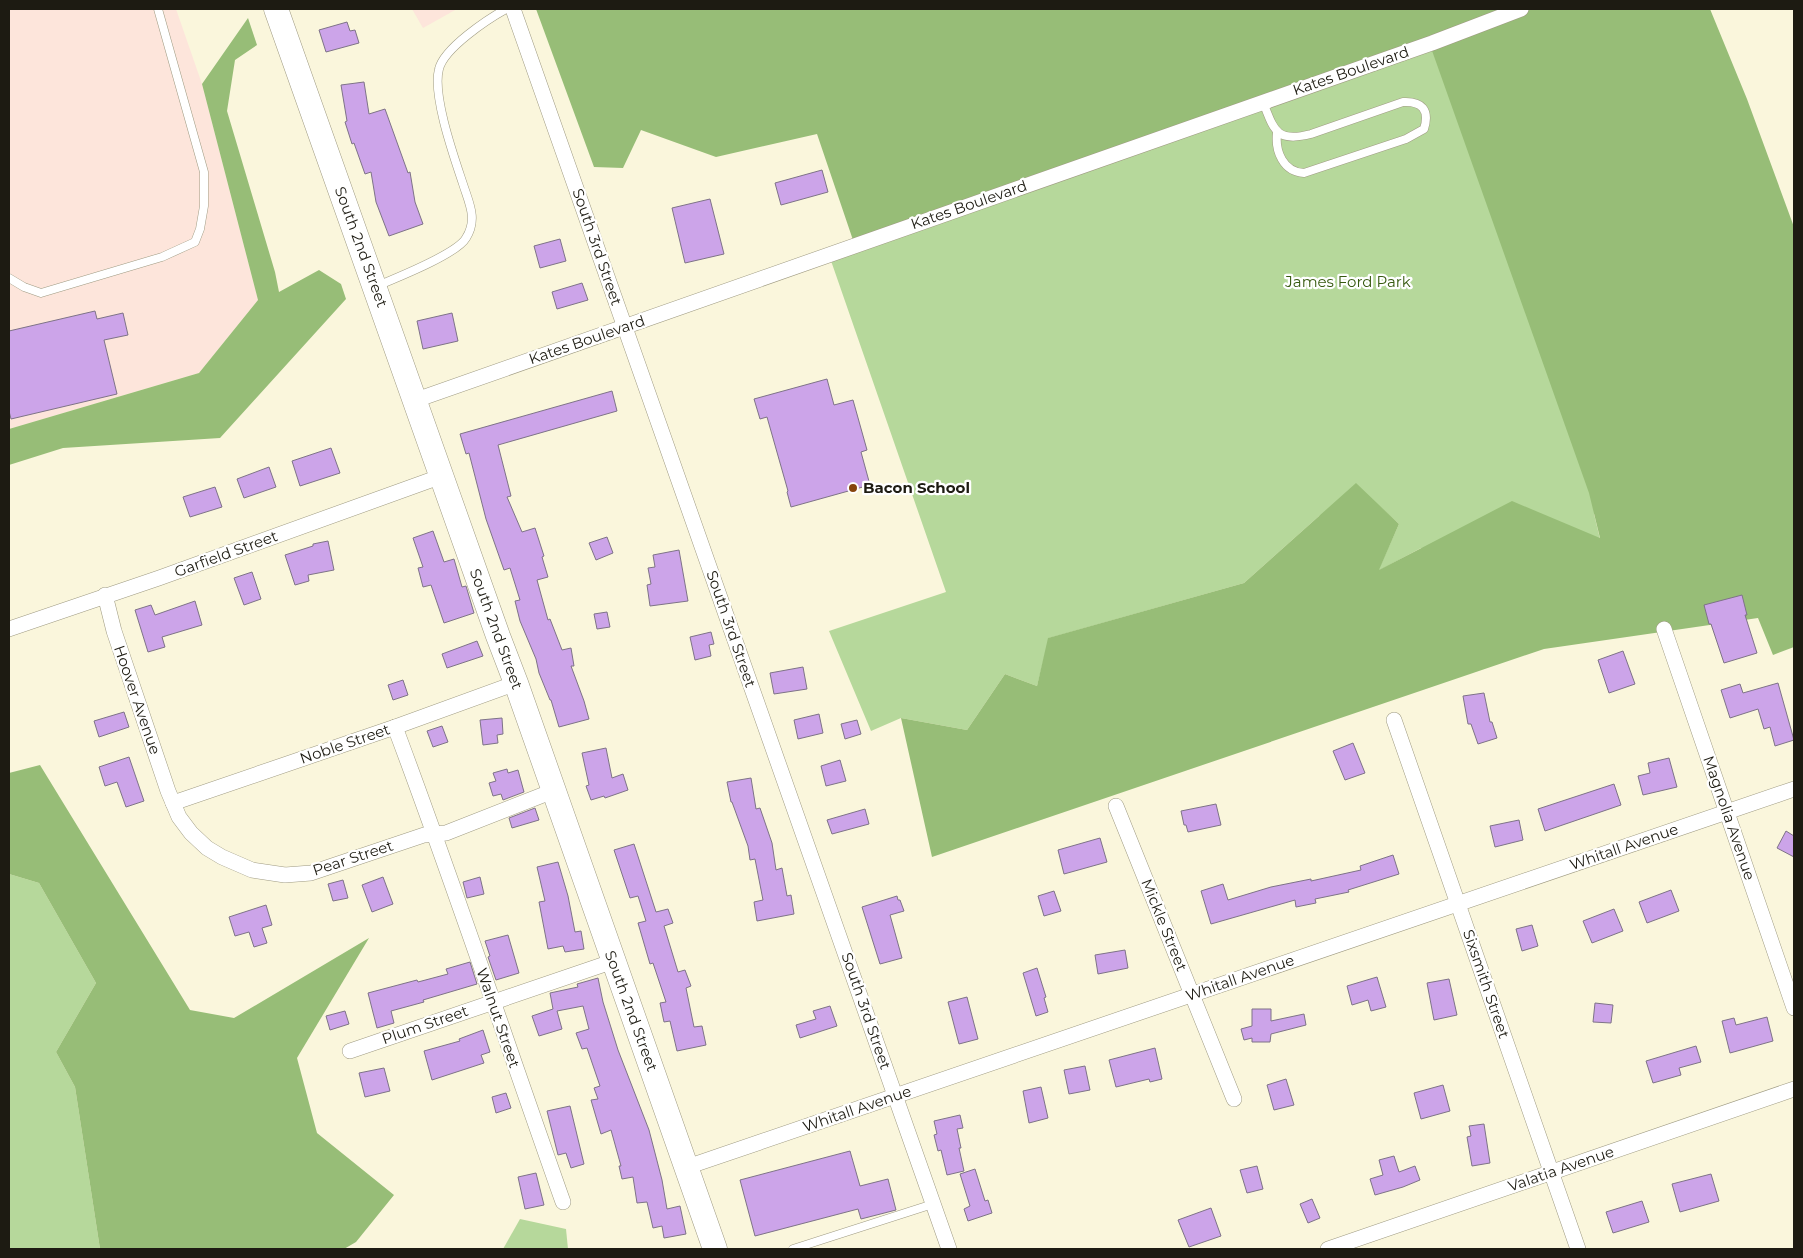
<svg xmlns="http://www.w3.org/2000/svg" width="1803" height="1258" font-family="Montserrat,sans-serif">
<style>
.industrial{fill:#fde5db}
.green{fill:#b6d89b}
.forest{fill:#97bd77}
.building{fill:#cca4e9;stroke:#7e7387}
.lines{fill:none;stroke-linecap:round;stroke-linejoin:round}
.service-casing{stroke:#9f9b83;stroke-width:9}
.minor-casing{stroke:#9f9b83;stroke-width:16}
.primary-casing{stroke:#9f9b83;stroke-width:25}
.service{stroke:#fff;stroke-width:8}
.minor{stroke:#fff;stroke-width:15}
.primary{stroke:#fff;stroke-width:24}
.poi-dot{fill:#85440d;stroke:#fff;stroke-width:2}
.labels{text-anchor:middle;stroke-width:4.5;stroke-linejoin:round;paint-order:stroke}
.street-label{font-size:15px;fill:#1d1b12;stroke:#fff}
.park-label{font-size:15px;fill:#375a10;stroke:#fff}
.poi-label{font-size:15px;font-weight:bold;fill:#1d1b12;stroke:#fff;text-anchor:start}
</style>
<rect width="100%" height="100%" fill="#faf6dc"/>
<g class="industrial">
<polygon points="9,9 176,9 202,84 258,300 199,373 9,429"/>
<polygon points="412,9 457,9 423,28"/>
</g>
<g class="green">
<polygon points="1432,43 1597,513 1594,514 1600,539 1421,548 1378,571 1399,524 1374,501 1319,516 1244,583 1049,638 1037,686 1005,674 967,730 901,718 871,731 829,631 946,592 829,255"/>
<polygon points="9,874 39,883 96,983 56,1052 75,1087 100,1249 9,1249"/>
<polygon points="520,1219 566,1229 568,1249 503,1249"/>
</g>
<g class="forest">
<polygon points="536,9 1710,9 1747,99 1794,227 1794,647 1773,655 1758,618 1544,649 932,857 901,718 967,730 1005,674 1037,686 1048,638 1244,583 1356,483 1399,524 1379,570 1512,501 1600,538 1589,493 1430,45 855,246 817,134 716,157 641,130 623,168 594,167"/>
<polygon points="248,18 257,45 235,60 227,111 275,272 279,292 319,270 341,284 346,299 220,438 63,448 9,465 9,429 199,373 258,300 202,84"/>
<polygon points="40,765 190,1010 234,1018 369,938 297,1058 317,1133 394,1195 356,1242 344,1249 100,1249 75,1087 56,1052 96,983 39,883 9,874 9,773"/>
</g>
<g class="building">
<polygon points="347,22 350,31 355,30 359,43 326,52 319,30"/>
<polygon points="364,82 369,114 385,109 408,173 410,172 415,202 423,224 389,236 376,202 371,172 365,174 354,143 352,144 345,122 347,121 341,85"/>
<polygon points="822,170 828,192 781,205 775,183"/>
<polygon points="710,199 724,254 685,263 672,208"/>
<polygon points="560,239 566,261 540,268 534,246"/>
<polygon points="582,283 588,300 557,309 552,292"/>
<polygon points="95,311 97,319 123,313 128,335 104,340 117,394 11,419 9,411 9,331"/>
<polygon points="452,313 458,341 423,349 417,321"/>
<polygon points="827,379 834,405 853,400 867,450 861,452 870,485 791,507 787,492 788,491 767,417 760,419 754,399"/>
<polygon points="612,391 617,411 498,445 511,496 507,497 522,532 535,528 544,556 542,557 548,577 537,580 548,620 550,619 562,650 571,648 574,666 571,666 584,701 589,719 559,727 551,700 550,700 539,673 536,659 520,621 515,601 520,600 510,568 504,570 486,519 469,453 466,454 460,434"/>
<polygon points="331,448 340,473 300,486 292,461"/>
<polygon points="269,467 276,487 244,498 237,479"/>
<polygon points="215,487 222,507 190,517 183,497"/>
<polygon points="433,531 444,562 454,559 462,587 466,586 474,613 444,623 431,585 423,587 418,568 423,567 413,538"/>
<polygon points="607,537 613,553 596,560 589,543"/>
<polygon points="328,541 334,570 308,575 309,581 295,585 285,555 313,546 313,544"/>
<polygon points="679,550 688,601 650,606 647,585 651,584 648,568 655,567 653,555"/>
<polygon points="252,572 261,599 244,605 234,578"/>
<polygon points="1742,595 1747,615 1745,615 1757,653 1724,663 1711,624 1709,624 1704,605"/>
<polygon points="195,601 202,625 162,637 165,647 148,652 135,610 151,605 155,615"/>
<polygon points="607,612 610,627 597,629 594,614"/>
<polygon points="711,632 714,644 709,645 711,656 695,660 690,637"/>
<polygon points="477,641 483,656 447,668 442,654"/>
<polygon points="1623,651 1635,684 1609,693 1598,660"/>
<polygon points="803,667 807,689 774,694 770,673"/>
<polygon points="403,680 408,695 393,700 388,685"/>
<polygon points="1778,683 1794,740 1775,746 1770,727 1764,729 1758,709 1730,718 1721,690 1740,684 1743,693"/>
<polygon points="1484,693 1490,722 1492,722 1497,738 1478,744 1471,724 1468,724 1463,696"/>
<polygon points="124,712 129,727 99,737 94,721"/>
<polygon points="819,714 823,733 798,739 794,720"/>
<polygon points="502,718 503,734 497,735 498,743 483,745 480,720"/>
<polygon points="857,720 861,734 845,739 841,724"/>
<polygon points="442,726 448,742 433,747 427,731"/>
<polygon points="1353,743 1365,773 1345,780 1333,751"/>
<polygon points="606,748 612,778 623,774 628,790 605,798 604,796 591,800 586,786 589,785 582,753"/>
<polygon points="129,757 144,801 126,807 117,782 105,786 99,767"/>
<polygon points="1669,758 1677,787 1643,795 1638,776 1650,773 1648,763"/>
<polygon points="840,760 846,781 826,786 821,766"/>
<polygon points="507,769 508,773 518,770 524,792 503,800 501,794 493,796 489,783 496,781 493,773"/>
<polygon points="751,778 756,809 760,808 772,843 776,870 782,868 787,896 791,895 794,914 757,921 754,902 763,900 755,859 750,860 748,846 732,802 731,802 727,782"/>
<polygon points="1614,784 1621,805 1545,831 1538,809"/>
<polygon points="1216,804 1221,825 1188,832 1186,825 1184,825 1181,811"/>
<polygon points="535,808 539,820 512,828 509,818"/>
<polygon points="865,809 869,824 832,834 827,820"/>
<polygon points="1519,820 1523,840 1495,847 1490,826"/>
<polygon points="1786,831 1794,836 1794,857 1777,848"/>
<polygon points="1100,838 1107,862 1064,874 1058,850"/>
<polygon points="634,844 656,912 668,909 673,923 664,926 678,972 685,970 691,986 686,988 694,1027 702,1026 706,1045 677,1051 670,1021 664,1022 660,1003 666,1002 653,963 650,964 638,923 646,921 638,896 630,898 614,850"/>
<polygon points="1393,855 1399,874 1348,890 1349,892 1315,899 1316,903 1296,907 1295,900 1211,924 1201,891 1223,884 1228,900 1271,887 1311,879 1311,881 1361,870 1360,866"/>
<polygon points="558,862 568,896 575,932 581,931 584,949 565,952 563,946 548,949 539,902 545,901 537,867"/>
<polygon points="383,877 393,904 372,912 362,885"/>
<polygon points="480,877 484,894 467,898 463,882"/>
<polygon points="343,880 348,898 333,901 328,884"/>
<polygon points="1671,890 1679,911 1647,923 1639,902"/>
<polygon points="1054,891 1061,911 1044,916 1038,896"/>
<polygon points="897,896 898,900 900,900 904,911 890,915 902,958 880,964 862,907"/>
<polygon points="266,905 272,925 262,928 267,943 254,947 249,932 235,936 229,917"/>
<polygon points="1614,909 1623,931 1592,943 1583,921"/>
<polygon points="1532,925 1538,946 1522,951 1516,929"/>
<polygon points="508,935 519,973 496,980 488,957 490,956 485,941"/>
<polygon points="1125,950 1128,968 1098,974 1095,955"/>
<polygon points="470,962 477,984 423,1000 424,1002 391,1011 394,1023 377,1028 368,993 417,980 418,982 448,974 446,969"/>
<polygon points="1037,968 1046,997 1044,998 1048,1012 1036,1016 1023,973"/>
<polygon points="1377,977 1386,1007 1371,1011 1368,1000 1352,1005 1347,986"/>
<polygon points="598,978 603,1002 618,1050 649,1130 662,1180 667,1209 680,1206 686,1234 664,1238 662,1226 653,1228 647,1202 637,1203 633,1177 622,1179 619,1166 621,1166 611,1130 601,1134 591,1100 598,1099 594,1088 600,1086 587,1048 582,1049 576,1033 589,1029 583,1006 557,1011 562,1029 539,1036 532,1016 553,1009 550,993 578,987 577,984"/>
<polygon points="1449,979 1457,1015 1434,1020 1427,983"/>
<polygon points="967,997 978,1039 959,1044 948,1002"/>
<polygon points="1595,1003 1613,1005 1611,1023 1593,1022"/>
<polygon points="830,1006 837,1026 800,1038 796,1025 816,1019 813,1011"/>
<polygon points="1252,1009 1271,1009 1271,1021 1304,1014 1306,1025 1271,1034 1270,1042 1252,1042 1252,1038 1244,1040 1241,1029 1252,1026"/>
<polygon points="345,1011 349,1024 330,1030 326,1016"/>
<polygon points="1767,1017 1773,1041 1730,1053 1722,1021 1734,1018 1736,1025"/>
<polygon points="483,1030 490,1052 481,1055 484,1063 432,1080 424,1051 460,1041 459,1039"/>
<polygon points="1696,1046 1701,1062 1679,1068 1681,1075 1653,1083 1646,1061"/>
<polygon points="1155,1048 1162,1079 1150,1082 1149,1079 1116,1087 1109,1060"/>
<polygon points="1085,1066 1090,1090 1069,1094 1064,1070"/>
<polygon points="384,1068 390,1091 365,1097 359,1073"/>
<polygon points="1286,1079 1294,1105 1274,1110 1267,1085"/>
<polygon points="1443,1085 1450,1111 1421,1119 1414,1093"/>
<polygon points="1041,1087 1048,1118 1029,1123 1023,1091"/>
<polygon points="506,1093 511,1108 496,1113 492,1097"/>
<polygon points="570,1106 584,1164 571,1168 566,1153 558,1155 547,1111"/>
<polygon points="960,1115 963,1128 957,1129 961,1148 959,1148 964,1171 947,1175 941,1150 938,1151 934,1135 937,1134 934,1121"/>
<polygon points="1484,1124 1490,1163 1472,1166 1467,1137 1471,1136 1469,1126"/>
<polygon points="850,1151 860,1186 888,1179 896,1210 861,1219 858,1209 755,1236 740,1180"/>
<polygon points="1394,1156 1399,1172 1415,1166 1420,1180 1403,1187 1375,1195 1370,1179 1383,1175 1379,1160"/>
<polygon points="1257,1166 1263,1189 1247,1193 1240,1170"/>
<polygon points="975,1169 985,1201 988,1200 992,1213 968,1221 964,1209 970,1206 960,1174"/>
<polygon points="536,1173 544,1205 525,1209 518,1177"/>
<polygon points="1711,1174 1719,1201 1680,1212 1672,1184"/>
<polygon points="1312,1199 1320,1218 1308,1223 1300,1204"/>
<polygon points="1642,1201 1649,1222 1613,1233 1606,1212"/>
<polygon points="1211,1208 1221,1236 1189,1247 1178,1220"/>
</g>
<g class="lines">
<g class="service-casing">
<g id="service">
<path d="M1263,102C1274,130 1276,143 1311,134L1403,102C1422,101 1430,110 1424,129L1406,139L1304,173C1283,172 1275,151 1277,133"/>
<polyline points="9,278 24,287 41,293 162,257 195,242 200,229 204,206 204,172 158,9"/>
<path d="M377,286C396,278 457,254 466,238C478,219 469,203 463,184C454,157 432,95 439,69C444,48 488,19 506,9"/>
<polyline points="793,1249 933,1204"/>
</g>
</g>
<g class="minor-casing">
<g id="minor">
<polyline points="513,9 949,1249"/>
<polyline points="416,400 1432,43 1521,9"/>
<polyline points="105,595 114,631 168,791 179,817 191,833 207,848 222,857 252,870 285,875 311,873 424,835 446,833 553,791"/>
<polyline points="9,629 159,578 442,476"/>
<polyline points="1664,629 1794,1008"/>
<polyline points="1394,720 1578,1249"/>
<path d="M395,727C454,884 507,1044 563,1202"/>
<polyline points="173,803 395,727 516,683"/>
<polyline points="1116,806 1234,1099"/>
<polyline points="350,1051 614,961"/>
<polyline points="687,1167 1794,789"/>
<polyline points="1328,1249 1794,1089"/>
</g>
</g>
<g class="primary-casing">
<polyline id="primary" points="276,9 498,636 516,683 715,1249"/>
</g>
<use href="#service" class="service"/>
<use href="#minor" class="minor"/>
<use href="#primary" class="primary"/>
</g>
<circle class="poi-dot" cx="853" cy="488" r="5"/>
<g class="labels">
<g class="street-label">
<text transform="translate(1351 71) rotate(-19)" y="5">Kates Boulevard</text>
<text transform="translate(969 205) rotate(-19)" y="5">Kates Boulevard</text>
<text transform="translate(361 247) rotate(70)" y="5">South 2nd Street</text>
<text transform="translate(597 247) rotate(71)" y="5">South 3rd Street</text>
<text transform="translate(587 340) rotate(-19)" y="5">Kates Boulevard</text>
<text transform="translate(226 554) rotate(-20)" y="5">Garfield Street</text>
<text transform="translate(496 629) rotate(70)" y="5">South 2nd Street</text>
<text transform="translate(731 629) rotate(71)" y="5">South 3rd Street</text>
<text transform="translate(137 700) rotate(71)" y="5">Hoover Avenue</text>
<text transform="translate(345 744) rotate(-19)" y="5">Noble Street</text>
<text transform="translate(1729 818) rotate(71)" y="5">Magnolia Avenue</text>
<text transform="translate(1624 847) rotate(-19)" y="5">Whitall Avenue</text>
<text transform="translate(353 858) rotate(-18)" y="5">Pear Street</text>
<text transform="translate(1164 925) rotate(68)" y="5">Mickle Street</text>
<text transform="translate(1240 978) rotate(-19)" y="5">Whitall Avenue</text>
<text transform="translate(1486 984) rotate(71)" y="5">Sixsmith Street</text>
<text transform="translate(631 1011) rotate(70)" y="5">South 2nd Street</text>
<text transform="translate(866 1011) rotate(71)" y="5">South 3rd Street</text>
<text transform="translate(498 1018) rotate(71)" y="5">Walnut Street</text>
<text transform="translate(425 1025) rotate(-19)" y="5">Plum Street</text>
<text transform="translate(857 1109) rotate(-19)" y="5">Whitall Avenue</text>
<text transform="translate(1561 1169) rotate(-19)" y="5">Valatia Avenue</text>
</g>
<g class="park-label">
<text x="1348" y="287">James Ford Park</text>
</g>
<g class="poi-label">
<text x="863" y="493">Bacon School</text>
</g>
</g>
<rect width="1803" height="1258" fill="none" stroke="#1d1b12" stroke-width="20"/>
</svg>
